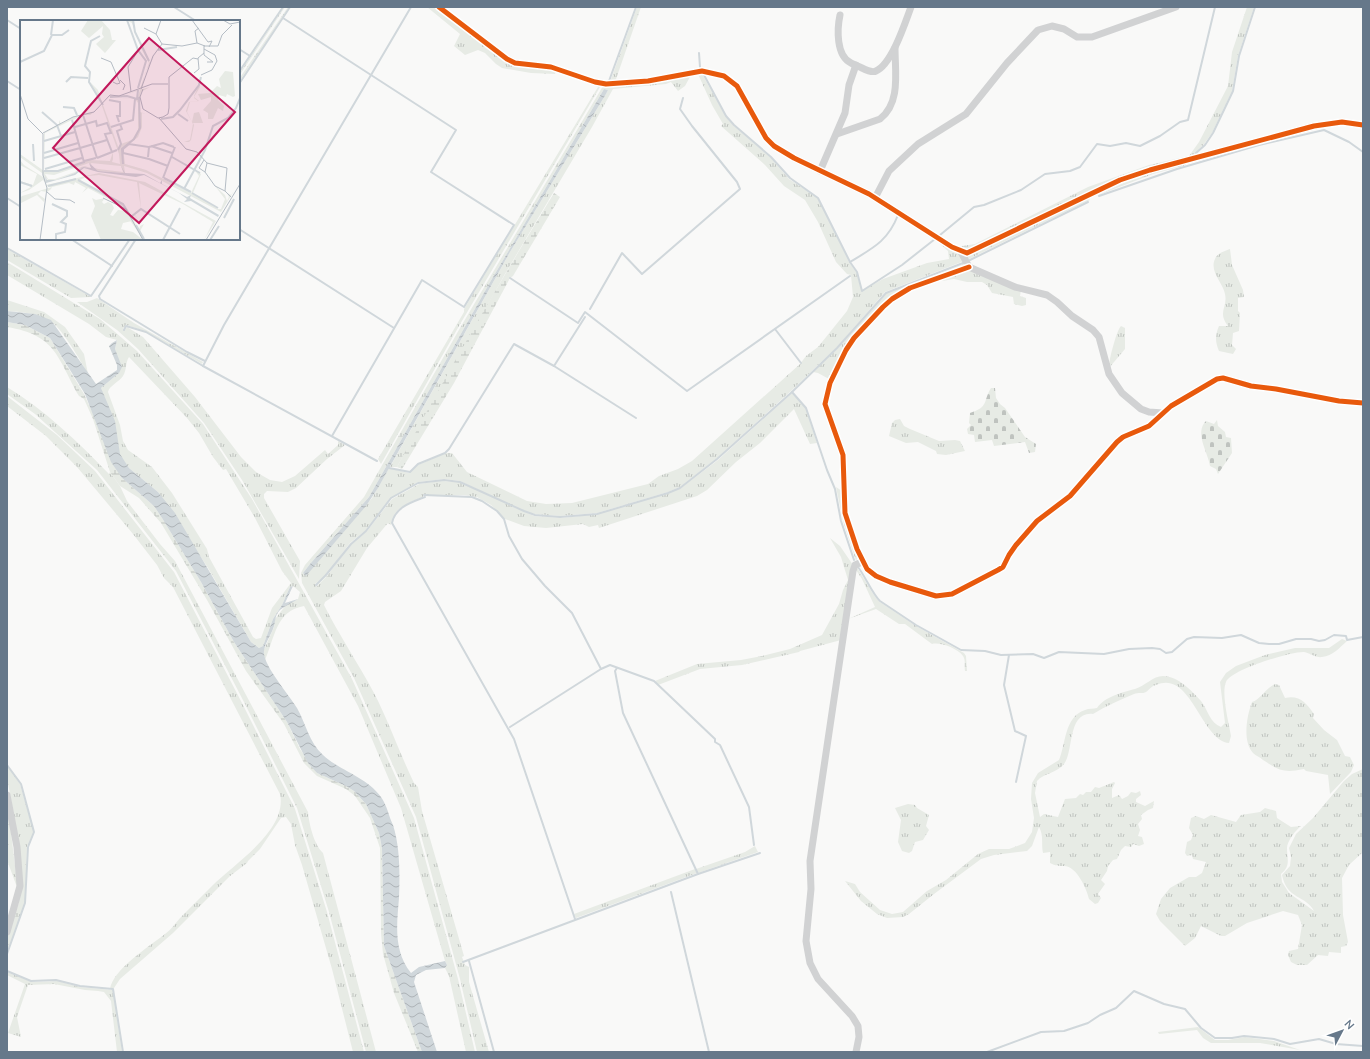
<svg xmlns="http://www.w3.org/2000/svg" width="1370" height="1059" font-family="Mulish,sans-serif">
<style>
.grass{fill:url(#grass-tufts);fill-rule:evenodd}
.wetland{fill:url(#wetland-marsh)}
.cemetery{fill:url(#cemetery-stones)}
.water{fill:url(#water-waves)}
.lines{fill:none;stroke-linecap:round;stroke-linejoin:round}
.stream{stroke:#d0d7db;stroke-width:2}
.minor{stroke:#d1d2d3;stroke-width:7}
.cycleway-casing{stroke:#fff;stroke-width:8}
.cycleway{stroke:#e8590c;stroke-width:5}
.inset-river{fill:none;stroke:#d0d7db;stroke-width:2}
.inset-road{fill:none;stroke:#b5bdc5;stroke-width:1}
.view{fill:#c2185b;fill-opacity:0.15;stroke:#c2185b;stroke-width:2}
.inset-edge{fill:none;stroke:#66788a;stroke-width:2}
</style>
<defs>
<pattern id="grass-tufts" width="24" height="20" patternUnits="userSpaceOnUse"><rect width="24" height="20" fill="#e7ebe5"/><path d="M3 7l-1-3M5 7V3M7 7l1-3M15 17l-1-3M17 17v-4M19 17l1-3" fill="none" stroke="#bfc3bf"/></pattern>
<pattern id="wetland-marsh" width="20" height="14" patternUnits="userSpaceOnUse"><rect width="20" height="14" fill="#e7ebe5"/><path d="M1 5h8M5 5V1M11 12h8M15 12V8" fill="none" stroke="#bfc3bf"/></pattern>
<pattern id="cemetery-stones" width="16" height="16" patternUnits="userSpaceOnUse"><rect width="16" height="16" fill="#e7ebe5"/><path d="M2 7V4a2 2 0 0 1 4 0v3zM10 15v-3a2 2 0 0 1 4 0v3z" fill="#bfc3bf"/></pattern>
<pattern id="water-waves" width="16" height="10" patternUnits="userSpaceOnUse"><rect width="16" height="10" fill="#d0d7db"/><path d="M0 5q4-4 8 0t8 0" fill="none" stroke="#adb3b7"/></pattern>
</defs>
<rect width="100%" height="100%" fill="#f9f9f8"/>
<g class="grass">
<polygon points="284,7 285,7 239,76 239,74"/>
<polygon points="288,7 289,7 239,82 239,79"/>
<polygon points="427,7 436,7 496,54 599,85 600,87 459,326 381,464 378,459 464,312 464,309 598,87 556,72 555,74 531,73 502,68 496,64 485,53 478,50 465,55 454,46 460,34"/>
<polygon points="637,7 641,7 615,82 610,82"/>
<polygon points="1247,7 1254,7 1238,56 1232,91 1212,133 1204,144 1193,156 1150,168 968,249 956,247 975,244 1088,187 1149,165 1189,156 1199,142 1228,86 1232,52"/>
<path d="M701,72L726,117L734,126L771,158L789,179L818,198L849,262L856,272L862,291L883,279L927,263L949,259L948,251L936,240L959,253L964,261L885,292L837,347L791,391L717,458L680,487L668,492L597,513L560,516L535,514L524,511L460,481L444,479L418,482L391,498L366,530L350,543L326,575L315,584L316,587L327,576L350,545L367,531L392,499L419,484L440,481L459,482L534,516L562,518L597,514L669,493L681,488L718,460L792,393L806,408L817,443L810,444L794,409L760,443L736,462L707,490L697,496L599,528L598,525L589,527L583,524L546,528L524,526L505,519L491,505L477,497L464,495H423V497C410,502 392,508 391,525L388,523L367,548L341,591L325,602L324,605C339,635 358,663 374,693C389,722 400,754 414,783L418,787L422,811L464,956L462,957L465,965L469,967V982L489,1052H477L460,979L416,817L354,678L302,583L301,573L305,565L364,497L460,328L603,86ZM698,74L712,105L723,124L721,126L765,165L784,186L805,200L818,222L836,262L847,274L851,275L853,297L847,311L818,347L806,356L800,364L692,461L678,469L659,476L648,484L572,503L546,504L527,501L467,472L452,453H446L418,465L409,473L389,468L372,498L306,575L303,573L310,564L369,497L489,284L604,89L608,90L606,94L510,252L390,467H397L505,274L592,127L613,89L666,84L671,82L678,91L685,86L691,75Z"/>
<polygon points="1185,162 1186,165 1153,174 1096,196 1136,177"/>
<polygon points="1088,198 1090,200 967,260 967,256"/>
<polygon points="7,249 91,297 71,298 7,260"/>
<path d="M1230,249L1232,265L1243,290L1244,297L1238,298V311L1240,313L1239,331L1233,333L1232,345L1236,349L1233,354L1219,351C1215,342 1215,335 1219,326H1228C1217,312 1228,307 1225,294C1223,283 1209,271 1215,259C1217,253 1225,251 1230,249Z"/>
<path d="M7,262L100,319L137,351L203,424L252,499L352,679L414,818L458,979L475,1052H466L449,976L445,968L447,965L445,961L401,808L358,706L304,606C276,611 275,637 265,660L263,652L274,627L275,619L286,605L298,599L300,592L293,586L290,587L282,605L273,619L263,646L259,648L251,642L208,568L158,492L129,468L119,454L101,388L119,373L115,349L117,340L106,337L89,324L7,275ZM129,357L187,418L199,433L213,457L223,470L226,469L255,518L282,571L291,583L272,608L261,638L256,639L253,637L209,557L207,549L172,493L152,467L128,450L123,441L120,425L108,392C109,386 119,382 123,376C127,370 125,363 129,357Z"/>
<polygon points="964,264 964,266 933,278 881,306 829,379 818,373 813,372 838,348 887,293"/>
<polygon points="969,269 1021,290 1020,296 1026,298 1026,305 1022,306 1014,304 1013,297 992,293 987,285 982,282 967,282 954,279 942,281 939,279"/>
<polygon points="97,298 134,323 203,362 202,364 145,331 126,325 123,329 125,330 127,327 143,337 195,397 241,457 256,472 270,480 282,482 295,476 325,450 328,454 338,445 338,441 345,445 327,459 296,488 288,492 267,491 264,494 264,498 300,561 299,579 242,480 204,423 138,349 117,330 77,302 87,302"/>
<path d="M7,300L44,312L65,327L84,354L88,374C82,363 60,325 49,320C36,313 21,312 7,311Z"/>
<path d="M1121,326L1125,328V349L1109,368C1108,362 1117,329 1121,326Z"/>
<path d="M7,387C46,411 77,441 109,474L110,472L120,486L127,501L160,544L175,561L308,812C309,824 314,845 323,853L376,1052H366L329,912L297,808L245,704L176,571L97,470L35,414L7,394Z"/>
<path d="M7,396L57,435L95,471L174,572L243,705L295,809L327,912L364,1052H353L332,969L302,865L295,845L291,824L286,817L281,818L260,849L248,861L247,863L230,876L173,933L120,979L114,988L110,989C113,969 150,946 165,934C172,929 176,922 182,916C192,906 202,896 212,886C234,864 288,830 280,794L173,587L164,578L157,565L133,534L77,467L46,436L7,406Z"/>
<polygon points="900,419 904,426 910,429 939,441 955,440 960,441 965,451 946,455 937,454 936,451 918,442 906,443 889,436 892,423 895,420"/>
<polygon points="836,487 842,491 858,557 856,561 843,521"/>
<polygon points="830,538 840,546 853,565 841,640 800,651 799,652 742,665 700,669 658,685 655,681 697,664 741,660 762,656 790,649 822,635 839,604 843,590 848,580 841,557"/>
<path d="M857,568C864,577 872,595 880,602L916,626L964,653L966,656L967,671H965C964,667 966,660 963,656C957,648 940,642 932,644L905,624H899L876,609L848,619L875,607L862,579L856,570Z"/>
<path d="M1342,639L1347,641C1339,648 1333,656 1322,657C1316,658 1310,653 1304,652C1292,651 1230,670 1226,682C1221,694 1229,723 1231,736L1229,743C1201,740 1191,669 1156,685C1151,686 1149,690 1146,692C1143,694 1138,692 1134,694C1120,700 1106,706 1093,714C1067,711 1074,752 1064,764C1057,773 1044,773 1037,781L1035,793L1040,817L1044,814L1058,817L1065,799L1076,798L1080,794L1083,795L1086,792H1091L1095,787L1099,788L1114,782L1115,783L1112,789V798L1119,795L1122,799L1128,796L1131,792L1136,793L1140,791L1141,795L1136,799V802L1145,806L1154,801L1153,808L1148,810L1141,815L1142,819L1138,824L1140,830L1138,836L1142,837L1144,844L1139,846L1133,844L1131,847L1125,846L1121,850L1117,859L1113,860L1108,866L1107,871L1101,880L1105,884L1098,894L1101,898L1098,903L1095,904L1089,899C1087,890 1077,866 1064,866C1058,866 1056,866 1050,863V852L1043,853C1041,843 1044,836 1039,827L1032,846L1027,851L994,855L981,859L934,894L909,914L903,917L887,918L877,914L861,901L845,881L855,884L860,892L880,910L892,914L903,912L927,891L946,880L978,854L989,849H1009L1025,843L1032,832L1034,818L1031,799L1032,783L1038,773L1059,760C1066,744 1064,717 1085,710C1089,708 1093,709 1097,708C1104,697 1123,692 1135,689C1145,686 1153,676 1163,676C1178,676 1192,691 1201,701C1208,710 1210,723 1221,727L1225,723L1220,682L1226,673L1236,666L1265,655L1295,648H1329Z"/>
<path d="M1275,684L1279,685L1285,698C1300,695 1306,703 1314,714L1313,718L1324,730L1337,740L1345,756L1350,757L1354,765L1351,772L1330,794L1328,775L1306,771L1304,769C1284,773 1280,771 1263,760C1260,757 1256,756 1253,753C1242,741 1247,715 1252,702C1260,700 1264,690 1275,684Z"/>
<polygon points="7,765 20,784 34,832 27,847 25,903 7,952 7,938 19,902 20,848 7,778"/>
<path d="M1363,769V852L1349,865L1342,878L1343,915L1348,942L1346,946L1341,947V953L1329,952L1328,956L1318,955L1307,965H1297L1291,962L1288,955L1289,951L1298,949L1302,925L1298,915L1283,911L1247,923L1225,936H1221L1201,926L1195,938L1185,946L1160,921L1156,914L1161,899L1170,888L1189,877H1196L1202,873L1206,862L1193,859L1192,855L1187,856L1185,853L1187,842L1191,840L1193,835L1189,828L1191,818L1196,816L1204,819L1211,815L1236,822L1241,815L1260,812L1265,808L1276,811L1277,818L1291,827L1301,826C1296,830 1287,841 1287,848C1287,859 1291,866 1281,874L1282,882L1289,893L1314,911C1306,895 1287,900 1282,875L1290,866L1291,857L1289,848L1296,834L1313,818L1344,781L1352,774Z"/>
<polygon points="7,800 18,890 7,860"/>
<polygon points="908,804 915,805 917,808 929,815 926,826 929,830 923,840 915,842 912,851 909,853 902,851 898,842 901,820 895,808"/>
<polygon points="755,846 758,852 698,873 696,869 745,852"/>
<polygon points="695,869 697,873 576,918 574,914"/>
<polygon points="7,972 32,982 58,981 80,987 113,990 122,1052 117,1052 111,1001 104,992 98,991 85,990 54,984 28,985 17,1017 21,1037 8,1033 25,984 7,975"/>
<polygon points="1198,1027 1215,1040 1228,1040 1245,1037 1274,1041 1300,1050 1260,1043 1211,1043 1203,1038 1197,1030 1159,1034 1158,1032"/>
</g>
<g class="wetland">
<path d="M554,193L560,197L513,276L510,278L454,383L402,469L397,467C446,374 499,283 554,193Z"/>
<path d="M7,322L25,325L50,338L84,394L122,478L154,506L162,518L201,582L234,642L287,722L300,749L317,773L346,786L354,791L366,804L379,833L382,848L384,946L422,1052H418L394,993L383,954L381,933L380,848L370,818L355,796L346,789L317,776L304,763L284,724L246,671L207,600L161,523L139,498L120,486L110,472L93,419L84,399L79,396C57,357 56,335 7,327Z"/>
</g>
<g class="cemetery">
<path d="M991,388H995L996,398L1000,404L1005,408L1025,437L1036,444L1035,452L1029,453L1025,442L994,446L992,440L975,442L974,435L968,434L967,429L971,425L969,423L970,413C989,407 983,401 991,388Z"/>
<path d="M1217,420L1218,426L1225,432L1226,437L1231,438L1232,453L1218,474L1216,469L1210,466C1208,452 1194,433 1206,421L1214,424Z"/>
</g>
<g class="water">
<polygon points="604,89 608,90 606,94 510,252 378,488 366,506 306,576 303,573 310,564 369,497 489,284"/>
<path d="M7,311L35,314L51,320L96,384L117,370V365L109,346L112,343L117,340L115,349L122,367L119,373L101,388L115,421L120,454L129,468L158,492L175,513L251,642L259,648L263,646L273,619L282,605L290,587L293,586L285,603L298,599C292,603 286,605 280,610C274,616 276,622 273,629C270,636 265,644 264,651C262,664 290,696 297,708C306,724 309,742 323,755C340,771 367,777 381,797C387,805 389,817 393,825C400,846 400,875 399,898C397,923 393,951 411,973L419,967L445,961L447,965L445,968L426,970L416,975L414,982L437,1052H422L384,946L382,848L379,833L366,804L354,791L346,786L317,773L308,763L287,722L234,642L201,582L162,518L154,506L122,478L111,462L85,394L50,338L25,325L7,322Z"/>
</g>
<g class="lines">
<g class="stream">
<polyline points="174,7 196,21"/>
<polyline points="283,18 456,130 431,172 514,225 464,307 422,280 332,436"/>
<polyline points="7,20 21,29"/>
<polyline points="239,49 250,56"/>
<polyline points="699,53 700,67"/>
<polyline points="239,72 283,7"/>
<polyline points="704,75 726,116 734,125 771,157 790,178 818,198 850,262 857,272 862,291 902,265 935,239"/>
<polyline points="7,81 21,90"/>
<polyline points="609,81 636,7"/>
<polyline points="239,84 290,7"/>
<polyline points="1196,153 1205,145 1213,133 1233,91 1239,56 1255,7"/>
<polyline points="1099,196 1177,169 1259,145 1324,130 1349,142 1363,152"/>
<polyline points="7,198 21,207"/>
<polyline points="239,229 394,328"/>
<polyline points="940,235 974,207 984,205 1021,190 1045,174 1070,171 1080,167 1097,144 1110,146 1126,143 1140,146 1160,136 1180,122 1188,120 1215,7"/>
<polyline points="71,239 112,266"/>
<polyline points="136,239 99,296 100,299 187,352 205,361"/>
<polyline points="7,248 91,296 130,239"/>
<polyline points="970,260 1088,202"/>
<path d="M850,262C873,248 888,241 898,215"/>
<polyline points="510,278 578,323 585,312 687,391 850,276"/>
<polyline points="590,309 622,253 642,274 740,189 737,182 692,126 680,109 683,98"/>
<polyline points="775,329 801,363"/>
<polyline points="124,330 126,326 146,332 203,366 377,461"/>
<polyline points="203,366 224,325 411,7"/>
<polyline points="554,366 636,418"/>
<polyline points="792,392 806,408 827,470 835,489 841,521 854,560"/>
<polyline points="389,468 410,472 418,464 445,453 449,449 514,344 554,366 585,317"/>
<polyline points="424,495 472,497 482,501 497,511 504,519 509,536 522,559 545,586 572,613 601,669 510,727"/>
<path d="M425,497C412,502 395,507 392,523L514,739L575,919"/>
<path d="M858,567C865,576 873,595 880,601L916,625L961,650L985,651L1001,655L1033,654L1044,658L1059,652L1104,654L1129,649L1152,648L1160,649L1166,653L1172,652L1187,639L1194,637L1222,638L1241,635L1259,643L1269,644H1279L1296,639H1311L1319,641L1325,640L1334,635L1346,636L1347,640L1363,637"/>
<polyline points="316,585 326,575 351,544 366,531 391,498 418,483 444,480 460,482 524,511 535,515 560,517 597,514 668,493 680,488 717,459 792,392 837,348 886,293 963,263"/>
<polyline points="1009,655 1004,685 1015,731 1026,736 1016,782"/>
<polyline points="617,668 615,671 623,713 698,874"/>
<polyline points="601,669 610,665 654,681 715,739 715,742 720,745 749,807 754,845"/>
<polyline points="7,765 21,784 34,832 28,847 25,903 7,954"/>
<polyline points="671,892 709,1052"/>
<polyline points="469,961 494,1052"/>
<polyline points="463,962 698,874 760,853"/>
<polyline points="7,971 31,981 56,980 80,986 113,989 123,1052"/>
<polyline points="987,1052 1041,1032 1064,1031 1088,1023 1100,1015 1116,1008 1134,991 1164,1004 1185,1009 1201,1028 1215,1038 1232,1038 1244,1036 1274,1039 1290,1044 1319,1039 1336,1044 1363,1046"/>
</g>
<g class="minor">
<polyline points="439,7 507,59 515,63 551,67 595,82 606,84 648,81 702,71 724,76 737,86 766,138 774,146 794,158 869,194 952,247 967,253 1120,180 1150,170 1314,126 1342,122 1363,125"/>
<path d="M840,15C837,29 836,56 851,63C854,65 858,66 862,68C866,70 872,73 876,71C892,64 905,23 911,7"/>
<path d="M837,134L880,119C901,103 895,72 895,48"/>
<polyline points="820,171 845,113 849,85 856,65"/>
<polyline points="875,198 889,171 918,144 966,114 1007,63 1038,30 1052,26 1064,29 1077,37 1092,37 1176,7"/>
<polyline points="961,252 969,267 1015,287 1047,295 1057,302 1072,316 1093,330 1099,337 1109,374 1122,393 1141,409 1149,412 1163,413"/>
<polyline points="969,267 910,288 892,299 883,307 854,338 846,350 830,383 825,404 843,455 845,513 857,549 867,569 876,576 890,582 936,596 952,594 998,570 1003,567 1009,555 1016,545 1037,521 1070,496 1117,442 1123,437 1149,426 1171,406 1217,379 1223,378 1251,386 1276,389 1339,401 1363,403"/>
<polyline points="7,795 17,847 20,886 7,932"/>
<polyline points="856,1052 859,1037 858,1026 852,1016 818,979 810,963 806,941 811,889 810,861 853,571 855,565 862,562"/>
</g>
<g class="cycleway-casing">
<g id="cycleway">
<polyline points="439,7 507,59 515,63 551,67 595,82 606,84 648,81 702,71 724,76 737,86 766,138 774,146 794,158 869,194 952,247 967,253 1120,180 1150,170 1314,126 1342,122 1363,125"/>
<polyline points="969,267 910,288 892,299 883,307 854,338 846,350 830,383 825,404 843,455 845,513 857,549 867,569 876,576 890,582 936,596 952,594 998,570 1003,567 1009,555 1016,545 1037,521 1070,496 1117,442 1123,437 1149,426 1171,406 1217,379 1223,378 1251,386 1276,389 1339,401 1363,403"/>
</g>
</g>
<use href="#cycleway" class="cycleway"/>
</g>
<g transform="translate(20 20)">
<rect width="220" height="220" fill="#f9f9f8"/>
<path d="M113,0L115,12L127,36L130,43L137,31L125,53L122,69L130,67L121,72L120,77V92L126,94L122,93V107L118,117L103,129L105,144L126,150L171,173L179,156L174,149L167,162L174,149L181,154L173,173L198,189H201L205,179L195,166L205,175L207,181L209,177L207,173L211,175L214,171L201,192L127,153L104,146L105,153L78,151L69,143L34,155L25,154L28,159H35L55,152L61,147L65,146L70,148L63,147L55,153L36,160H28L25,157L26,163L23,160L9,170L0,173L11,167L0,161L13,165L17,154L0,145V140L4,145L23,157L22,153L0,137V134L24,151V113L39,104V100L41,104L53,97L74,92L83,85L70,62L78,70L83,85L88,77L91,75L89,77L117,79L120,70L108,74L120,69L125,54L129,43L121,28L119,30L121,27L115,12L112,3L108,1ZM88,77L115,79L118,83V110L112,120L101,124L99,129L83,85ZM82,86L99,134L100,144L92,142L93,139V132L90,141L70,140L77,137L64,141L53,100L63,95H70ZM52,100L64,142L38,151L24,152L25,113ZM71,143L101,146L103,152L78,149L72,147ZM205,51L213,52L215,76L213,77L207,74L206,77L199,75L198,80L204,86L203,91L198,88L193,99H188V93L183,90L191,81V77L181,80L178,74L190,73L197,66L201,68L199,59ZM179,65L180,67L174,77L179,81L170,82L167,92L172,102L174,93L179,92L183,103H173L174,105L171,120L169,122H164L170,120L173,104L166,91L169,82L178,81L174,78V76ZM79,153L125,162L196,201L184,220L193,202L163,184L149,208L121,190L115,195L118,199L114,195L112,197L119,210L120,206L124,204L120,211L124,220L111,202L107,189L68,168L62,173L66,168L55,162L54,165L49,163L32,167L31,169L27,172L21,171L18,174L25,179L24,182L17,175L1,183L0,195V178L2,176L32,167H28L26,165ZM79,155L117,162L121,189L111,196L103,184L58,161L68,156ZM119,163L163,184L150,207L121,189Z" fill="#e7ebe5" fill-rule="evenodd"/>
<path d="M72,178L76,180L85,178L82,182L84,184L88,182L92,184L94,188L90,195L93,196L98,190L107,191L112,201L103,203L101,209L113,212L123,220H81L71,196L75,186Z" fill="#e7ebe5"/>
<path d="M68,0H81L90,10L92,20H96L85,33L76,24L84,17L82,14L83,6L69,18L61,11Z" fill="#e7ebe5"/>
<path d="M69,143L78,151L104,153L101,146L105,153L124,154L140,163L142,160V164L167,177L171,175L170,178L199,195L198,197L171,181L164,182L167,179L159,173L124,155L116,157L78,152L64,148L55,155L26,163L25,156L27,160H36L55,153L63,147L71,148Z" fill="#d0d7db"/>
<path class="inset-river" d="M107,0L118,30L126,41L118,68M113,0L115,12L129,41M31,15L33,0M80,16L71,21L65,46L70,52L69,62L83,85M138,30L157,27M0,42L24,31L32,15H42L49,10M46,62L51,57L68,58M90,77L107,76L117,79L118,70M89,80L100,82V96H97L99,102M43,87L54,88L57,95M22,92L37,105L41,116M158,94L168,101M63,95L77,138M141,99L153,97L160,90L179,65L181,57M55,107L76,101L77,106L87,103L91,113L85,114L92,132M91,107L113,100L115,79M24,121L55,112M13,124L14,141M131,126L152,133M129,127L143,123L154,127M60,128L87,120M103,129V133L129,139L148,146M103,129L109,124L129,127L128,137M98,130L101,124L97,111L102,109L100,104M24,133L58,123M152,137L180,153M24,138L60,128M77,138L97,130M64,141L76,138M103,144L102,129L114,119L120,108L119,77M25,149L62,138M24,151H38L64,142L52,100M143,158L155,127M144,158L171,172M58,160L103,184L111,197M0,162L12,166M28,166L56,159M164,169L185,130L193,106L208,98L216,88L220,78M172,173L198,188M32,184L47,191V196L41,202L46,204L45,212L36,214V220M112,196L121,189L160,214M204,198L214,179M116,205L124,219M143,220L160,188M190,220L199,206"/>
<path class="inset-road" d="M172,0L188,22L192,21L189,27M203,0L210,4L220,2M124,8L136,14L142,24M136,14L141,0M177,23L175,11L179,8M81,38L91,42L100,63L97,64L93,62M187,42H193L184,35V26H198L202,15L212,5M174,53L179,49L178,38L184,33M181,55L192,50L197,41L195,35L184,29M100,60L105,65L103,70M121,69L133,36L142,24L162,26L177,23L185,26M123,69L120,77L123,89L138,98L143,97L148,94L149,88V57L173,38L178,39M111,72L108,47L116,34M0,74L8,99L23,114V155L27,168L20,220M139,98L166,129L177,132L187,143L185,152L195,166L205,171M23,113L53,97L74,92L90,75L99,76L132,64H148M184,140L179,148L185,152M187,143L207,148L205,171L211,177M27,172L35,179L50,180L55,183M83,178L106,189L123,220M186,220L220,164"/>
<path class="view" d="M129,18L215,92L119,203L33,128Z"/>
<rect width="220" height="220" class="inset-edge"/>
</g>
<rect width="1370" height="1059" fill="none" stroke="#66788a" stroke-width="16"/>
<g transform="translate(1342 1031) rotate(49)" stroke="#ffffff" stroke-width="3" paint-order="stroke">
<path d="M0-3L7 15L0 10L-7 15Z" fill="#66788a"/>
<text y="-6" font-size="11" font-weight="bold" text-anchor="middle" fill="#66788a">N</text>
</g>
</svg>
